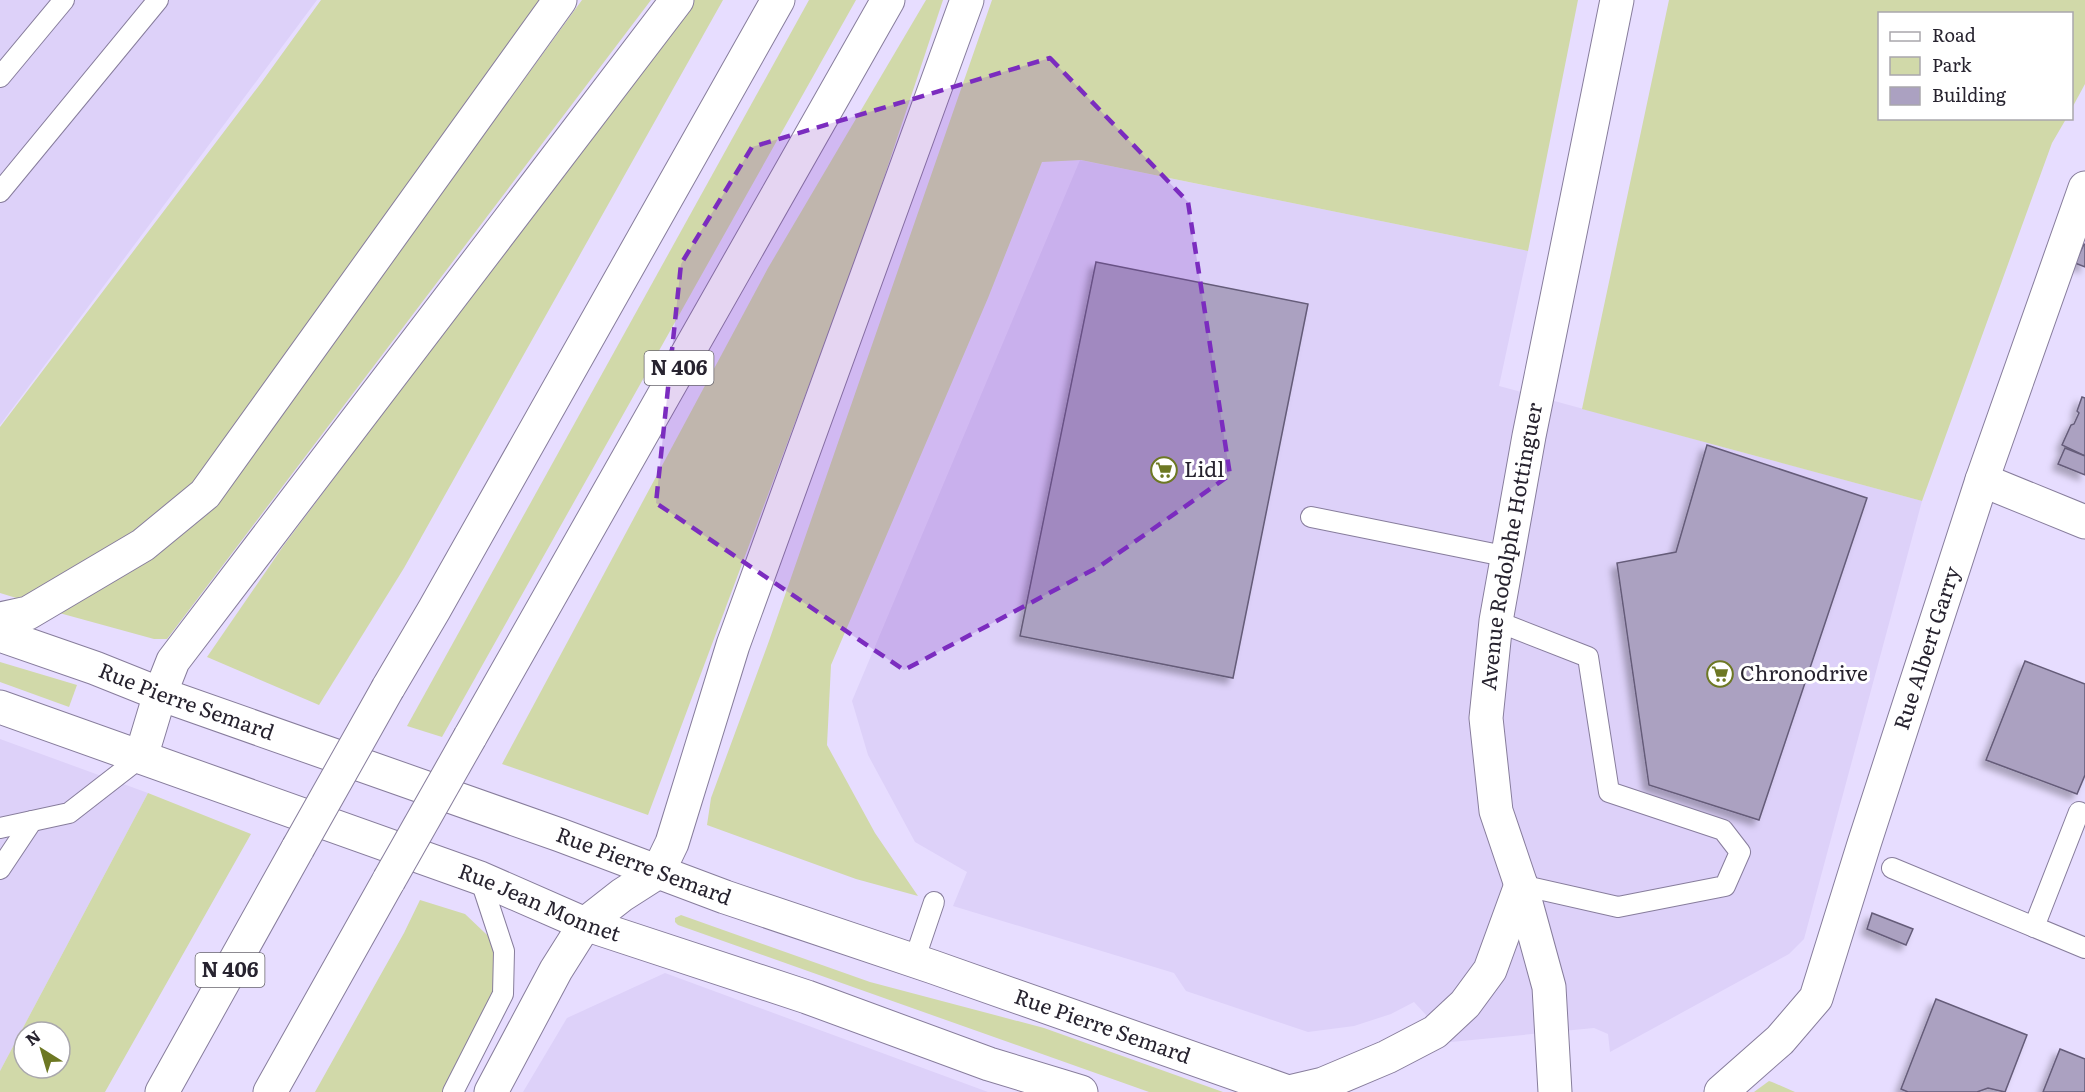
<svg xmlns="http://www.w3.org/2000/svg" width="2085" height="1092" font-family="Literata,serif">
<style>
.built{fill:#ddd1f9}
.green{fill:#d1d9a9;fill-rule:evenodd}
.building{fill:#aba1c1;stroke:#655c79;stroke-width:1.5;filter:url(#shadow)}
.lines{fill:none;stroke-linecap:round;stroke-linejoin:round}
.lane-casing{stroke:#877d9c;stroke-width:22}
.street-casing{stroke:#877d9c;stroke-width:35}
.secondary-casing{stroke:#877d9c;stroke-width:35}
.highway-casing{stroke:#877d9c;stroke-width:35}
.lane{stroke:#fff;stroke-width:20}
.street{stroke:#fff;stroke-width:33}
.secondary{stroke:#fff;stroke-width:33}
.highway{stroke:#fff;stroke-width:33}
.highway-bridge-casing{stroke:#877d9c;stroke-width:35;stroke-linecap:butt}
.highway-bridge{stroke:#fff;stroke-width:33}
.marked{fill:#7b2cbf;fill-opacity:0.2;stroke:#7b2cbf;stroke-width:4.5;stroke-dasharray:12 8;stroke-linejoin:round}
.labels{text-anchor:middle;stroke-width:6;stroke-linejoin:round;paint-order:stroke}
.shield{fill:#fff;stroke:#68656d;stroke-width:1.5}
.shield-label{font-size:20px;font-weight:bold;fill:#27232f}
.poi-label{font-size:21px;fill:#27232f;stroke:#fff;text-anchor:start}
.street-label{font-size:21px;fill:#27232f;stroke:#fff}
</style>
<defs>
<filter id="shadow"><feDropShadow dx="-5.5" dy="5.5" stdDeviation="3" flood-color="#0004"/></filter>
</defs>
<rect width="100%" height="100%" fill="#e7ddff"/>
<g class="built">
<polygon points="0,0 317,0 0,425"/>
<polygon points="1080,160 1528,251 1499,386 1922,501 1804,939 1789,954 1610,1052 1608,1034 1594,1028 1451,1042 1414,1002 1391,1014 1354,1026 1308,1032 1186,991 1174,973 953,906 967,872 915,842 868,755 852,701"/>
<polygon points="0,739 148,793 0,1071"/>
<polygon points="665,973 988,1092 523,1092 567,1018"/>
</g>
<g class="green">
<polygon points="321,0 542,0 426,158 200,483 131,534 23,600 0,593 0,427 261,83"/>
<polygon points="582,0 651,0 167,639 154,639 52,611 257,446"/>
<polygon points="692,0 723,0 404,568 319,705 207,657 284,545"/>
<polygon points="809,0 856,0 442,737 407,726"/>
<polygon points="926,0 943,0 863,241 648,815 502,764 768,268"/>
<polygon points="992,0 1578,0 1528,251 1081,160 1042,162 988,298 831,665 827,745 875,833 918,896 856,879 707,825 711,798 769,641"/>
<polygon points="1669,0 2085,0 2085,84 2072,108 2072,14 1880,14 1880,118 2066,119 2052,143 1922,501 1582,409"/>
<polygon points="0,662 77,685 69,707 0,682"/>
<path d="M148,793L251,834L105,1092H0V1071ZM24,1032H60V1068H24Z"/>
<polygon points="420,900 465,914 504,951 503,994 451,1092 315,1092 404,933"/>
<polygon points="681,915 870,982 1044,1028 1223,1092 1149,1092 678,925 675,922 675,918"/>
<polygon points="1769,1081 1772,1082 1795,1092 1754,1092"/>
</g>
<g class="building">
<polygon points="2084,244 2085,245 2085,267 2075,263"/>
<polygon points="1096,262 1308,304 1233,678 1020,636"/>
<polygon points="2082,397 2085,398 2085,456 2062,445 2071,425 2074,424 2079,413 2077,411"/>
<polygon points="1707,445 1867,498 1759,820 1649,785 1617,563 1676,552"/>
<polygon points="2065,448 2085,456 2085,475 2058,464"/>
<polygon points="2025,661 2085,684 2085,775 2077,794 1986,760"/>
<polygon points="1872,913 1913,929 1906,945 1867,929"/>
<polygon points="1936,999 2027,1035 2005,1092 1988,1088 1977,1092 1908,1092 1901,1089"/>
<polygon points="2060,1049 2085,1059 2085,1092 2043,1092"/>
</g>
<g class="lines">
<g class="lane-casing">
<g id="lane">
<polyline points="0,77 64,0"/>
<polyline points="0,192 158,0"/>
<polyline points="1311,517 1509,557"/>
<polyline points="1496,621 1588,657 1609,792 1723,830 1740,852 1725,886 1618,907 1521,885"/>
<polyline points="0,828 69,813 141,757"/>
<polyline points="1892,868 2085,948"/>
<polyline points="0,869 32,821"/>
<polyline points="2034,927 2079,812"/>
<polyline points="914,961 934,902"/>
<polyline points="453,1092 503,994 504,951 480,878"/>
</g>
</g>
<g class="street-casing">
<g id="street">
<polyline points="1982,480 2085,522"/>
<polyline points="0,619 28,613 143,545 205,494 560,0"/>
<polyline points="1289,1092 1323,1084 1387,1057 1435,1032 1465,1004 1490,970 1521,885"/>
<path id="s1" d="M1721,1092L1780,1040L1816,998L1864,844L1982,480L2085,188"/>
</g>
</g>
<g class="secondary-casing">
<g id="secondary">
<path id="s2" d="M0,635L95,668L160,694L560,835L725,897L933,967L1288,1092"/>
<path id="s3" d="M0,707L480,878L585,924L807,997L989,1064L1081,1092"/>
<polyline points="141,757 160,694"/>
<polyline points="491,1092 556,970 585,924 622,895 658,872"/>
<path id="s4" d="M1555,1092L1549,987L1521,885L1496,811L1486,718L1496,621L1529,436L1617,0"/>
</g>
</g>
<g class="highway-casing">
<g id="highway">
<polyline points="388,688 434,610 778,0"/>
<polyline points="160,694 173,661 677,0"/>
<polyline points="470,737 888,0"/>
<polyline points="658,872 672,843 733,645 967,0"/>
<polyline points="162,1092 298,848"/>
<polyline points="270,1092 389,880"/>
</g>
</g>
<use href="#lane" class="lane"/>
<use href="#street" class="street"/>
<use href="#secondary" class="secondary"/>
<use href="#highway" class="highway"/>
<g class="highway-bridge-casing">
<g id="highway-bridge">
<polyline points="298,848 388,688"/>
<polyline points="389,880 470,737"/>
</g>
</g>
<use href="#highway-bridge" class="highway-bridge"/>
</g>
<path class="marked" d="M1050,58L1188,202L1230,475L1100,566L904,670L656,503L681,264L752,147Z"/>
<defs>
<g id="supermarket-ring" transform="scale(1.35)"><circle r="9.5" fill="#fff" stroke="#6d7823" stroke-width="1.5"/><path d="M-6-5.5h2.5l.6 2H6L4.5 2H-2.5L-4.4-4H-6ZM-1.5 3.2a1.3 1.3 0 1 0 .1 0ZM3 3.2a1.3 1.3 0 1 0 .1 0Z" fill="#6d7823"/></g>
</defs>
<g fill-rule="evenodd">
<use href="#supermarket-ring" x="1164" y="470"/>
<use href="#supermarket-ring" x="1720" y="674"/>
</g>
<g class="labels">
<g class="shield">
<rect x="644.5" y="351" width="69" height="34" rx="4.5"/>
<rect x="195.5" y="953" width="69" height="34" rx="4.5"/>
</g>
<g class="shield-label">
<text x="679" y="375">N 406</text>
<text x="230" y="977">N 406</text>
</g>
<g class="poi-label">
<text x="1184" y="477">Lidl</text>
<text x="1740" y="681">Chronodrive</text>
</g>
<g class="street-label">
<text dy="7" stroke="none"><textPath href="#s4" startOffset="556">Avenue Rodolphe Hottinguer</textPath></text>
<text dy="7" stroke="none"><textPath href="#s1" startOffset="501">Rue Albert Garry</textPath></text>
<text dy="7" stroke="none"><textPath href="#s2" startOffset="198">Rue Pierre Semard</textPath></text>
<text dy="7" stroke="none"><textPath href="#s2" startOffset="684">Rue Pierre Semard</textPath></text>
<text dy="7" stroke="none"><textPath href="#s3" startOffset="574">Rue Jean Monnet</textPath></text>
<text dy="7" stroke="none"><textPath href="#s2" startOffset="1170">Rue Pierre Semard</textPath></text>
</g>
</g>
<rect x="1878" y="12" width="195" height="108" fill="#ffffff" stroke="#a9a7ac" stroke-width="1.5"/>
<rect x="1890" y="32" width="30" height="9" fill="#ffffff" stroke="#a9a7ac" stroke-width="1.5"/>
<text x="1932" y="42" font-size="18" fill="#27232f">Road</text>
<rect x="1890" y="57" width="30" height="18" fill="#d1d9a9" stroke="#a9a7ac" stroke-width="1.5"/>
<text x="1932" y="72" font-size="18" fill="#27232f">Park</text>
<rect x="1890" y="87" width="30" height="18" fill="#aba1c1" stroke="#a9a7ac" stroke-width="1.5"/>
<text x="1932" y="102" font-size="18" fill="#27232f">Building</text>
<g transform="translate(42 1050) rotate(323)"><circle r="28" fill="#ffffff" stroke="#a9a7ac" stroke-width="1.5"/>
<path d="M0-4.5L10 22L0 15L-10 22Z" fill="#6d7823"/>
<text y="-9" font-size="16" font-weight="bold" text-anchor="middle" fill="#27232f">N</text>
</g>
</svg>
